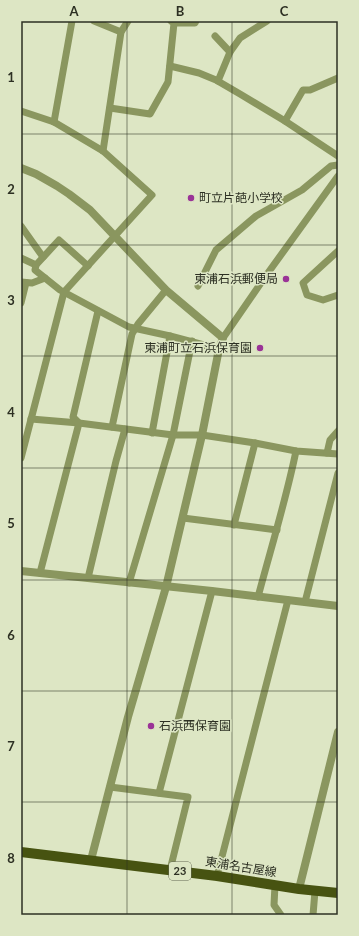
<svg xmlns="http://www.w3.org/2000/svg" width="359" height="936" font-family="Lato,'Noto Sans JP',sans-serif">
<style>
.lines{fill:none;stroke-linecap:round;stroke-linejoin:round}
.minor{stroke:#8a965f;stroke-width:7}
.tertiary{stroke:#8a965f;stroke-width:8}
.primary{stroke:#475311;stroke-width:10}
.grid{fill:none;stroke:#2d3023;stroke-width:1;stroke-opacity:0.55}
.poi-dot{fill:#9a3397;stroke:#dde6c4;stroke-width:1.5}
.labels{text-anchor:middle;stroke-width:3;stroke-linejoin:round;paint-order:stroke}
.shield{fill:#dde6c4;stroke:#626753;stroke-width:1}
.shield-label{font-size:11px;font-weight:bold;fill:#2d3023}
.poi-label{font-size:12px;fill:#2d3023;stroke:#dde6c4;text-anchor:start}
.street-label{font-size:12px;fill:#2d3023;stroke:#dde6c4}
.neatline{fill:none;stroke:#2d3023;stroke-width:1.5}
.grid-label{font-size:13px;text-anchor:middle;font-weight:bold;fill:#2d3023}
</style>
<rect width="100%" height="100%" fill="#dde6c4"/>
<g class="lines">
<g class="minor">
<polyline points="94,21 121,32"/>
<polyline points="174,23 195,23 196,21"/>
<polyline points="215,36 230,52"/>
<polyline points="170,66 199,73 216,80 240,94 285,121 338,156"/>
<polyline points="218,81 230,52 240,38 267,21"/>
<polyline points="110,108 150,114 168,82 174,23 171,21"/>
<polyline points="21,111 54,122 103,151 152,195 64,292 21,458"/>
<polyline points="285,121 303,90 310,90 338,78"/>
<polyline points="54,122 72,21"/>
<polyline points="103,151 121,32 128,21"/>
<polyline points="21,226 43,257"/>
<polyline points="338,251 303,283 307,295 323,300 338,295"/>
<polyline points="21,258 36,265"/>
<polyline points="88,266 59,240 36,265 35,270 60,290 129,327 170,336 219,349"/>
<polyline points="21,282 32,283 45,278"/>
<polyline points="198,286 216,250 256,216 302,190 331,166 338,165"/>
<polyline points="21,303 26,283"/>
<polyline points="223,338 265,277 338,176"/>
<polyline points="31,419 79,423 173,435 202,435 255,443 296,451 338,454"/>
<polyline points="112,427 132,334 138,324 166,290"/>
<polyline points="152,433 170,336"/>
<polyline points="327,453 330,440 338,431"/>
<polyline points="183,518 277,530"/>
<polyline points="234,525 255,443"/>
<polyline points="40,573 79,423 73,417 98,311"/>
<polyline points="88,578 116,461 125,429"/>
<polyline points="129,583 173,435 192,341"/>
<path d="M258,597C271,548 286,500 296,451"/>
<polyline points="305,602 338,473"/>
<polyline points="110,787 188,797 170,870"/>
<polyline points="159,793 212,591"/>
<polyline points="217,876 288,600"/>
<polyline points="275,885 274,905 281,915"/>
<polyline points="313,915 315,891"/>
</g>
<g class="tertiary">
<polyline points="21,168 36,174 57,186 69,194 90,210 166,290 223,338 219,349 202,435 166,587 128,717 91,860"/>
<polyline points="21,571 212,591 338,606"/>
<polyline points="299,889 338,732"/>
</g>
<polyline class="primary" points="21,852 217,876 299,889 338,893"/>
</g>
<path class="grid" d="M127,21V915M232,21V915M21,134H338M21,245H338M21,356H338M21,468H338M21,580H338M21,691H338M21,802H338"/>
<g class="poi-dot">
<circle cx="191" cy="198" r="4"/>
<circle cx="286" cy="279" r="4"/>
<circle cx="260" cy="348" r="4"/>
<circle cx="151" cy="726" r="4"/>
</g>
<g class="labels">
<rect class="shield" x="169" y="862" width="22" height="18" rx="3"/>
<g class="shield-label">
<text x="180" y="875">23</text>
</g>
<g class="poi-label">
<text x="199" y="202">町立片葩小学校</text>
<text x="278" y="283" text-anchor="end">東浦石浜郵便局</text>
<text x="252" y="352" text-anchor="end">東浦町立石浜保育園</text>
<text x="159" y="730">石浜西保育園</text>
</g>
<g class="street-label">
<text transform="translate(241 867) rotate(9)" y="4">東浦名古屋線</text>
</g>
</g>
<rect width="359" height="936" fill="none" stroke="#dde6c4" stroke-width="44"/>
<rect x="22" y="22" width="315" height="892" class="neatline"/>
<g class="grid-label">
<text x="74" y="16">A</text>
<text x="180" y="16">B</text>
<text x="284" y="16">C</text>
<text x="11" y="82">1</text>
<text x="11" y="194">2</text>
<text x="11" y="305">3</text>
<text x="11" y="417">4</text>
<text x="11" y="528">5</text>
<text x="11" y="640">6</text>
<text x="11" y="751">7</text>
<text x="11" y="863">8</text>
</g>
</svg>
